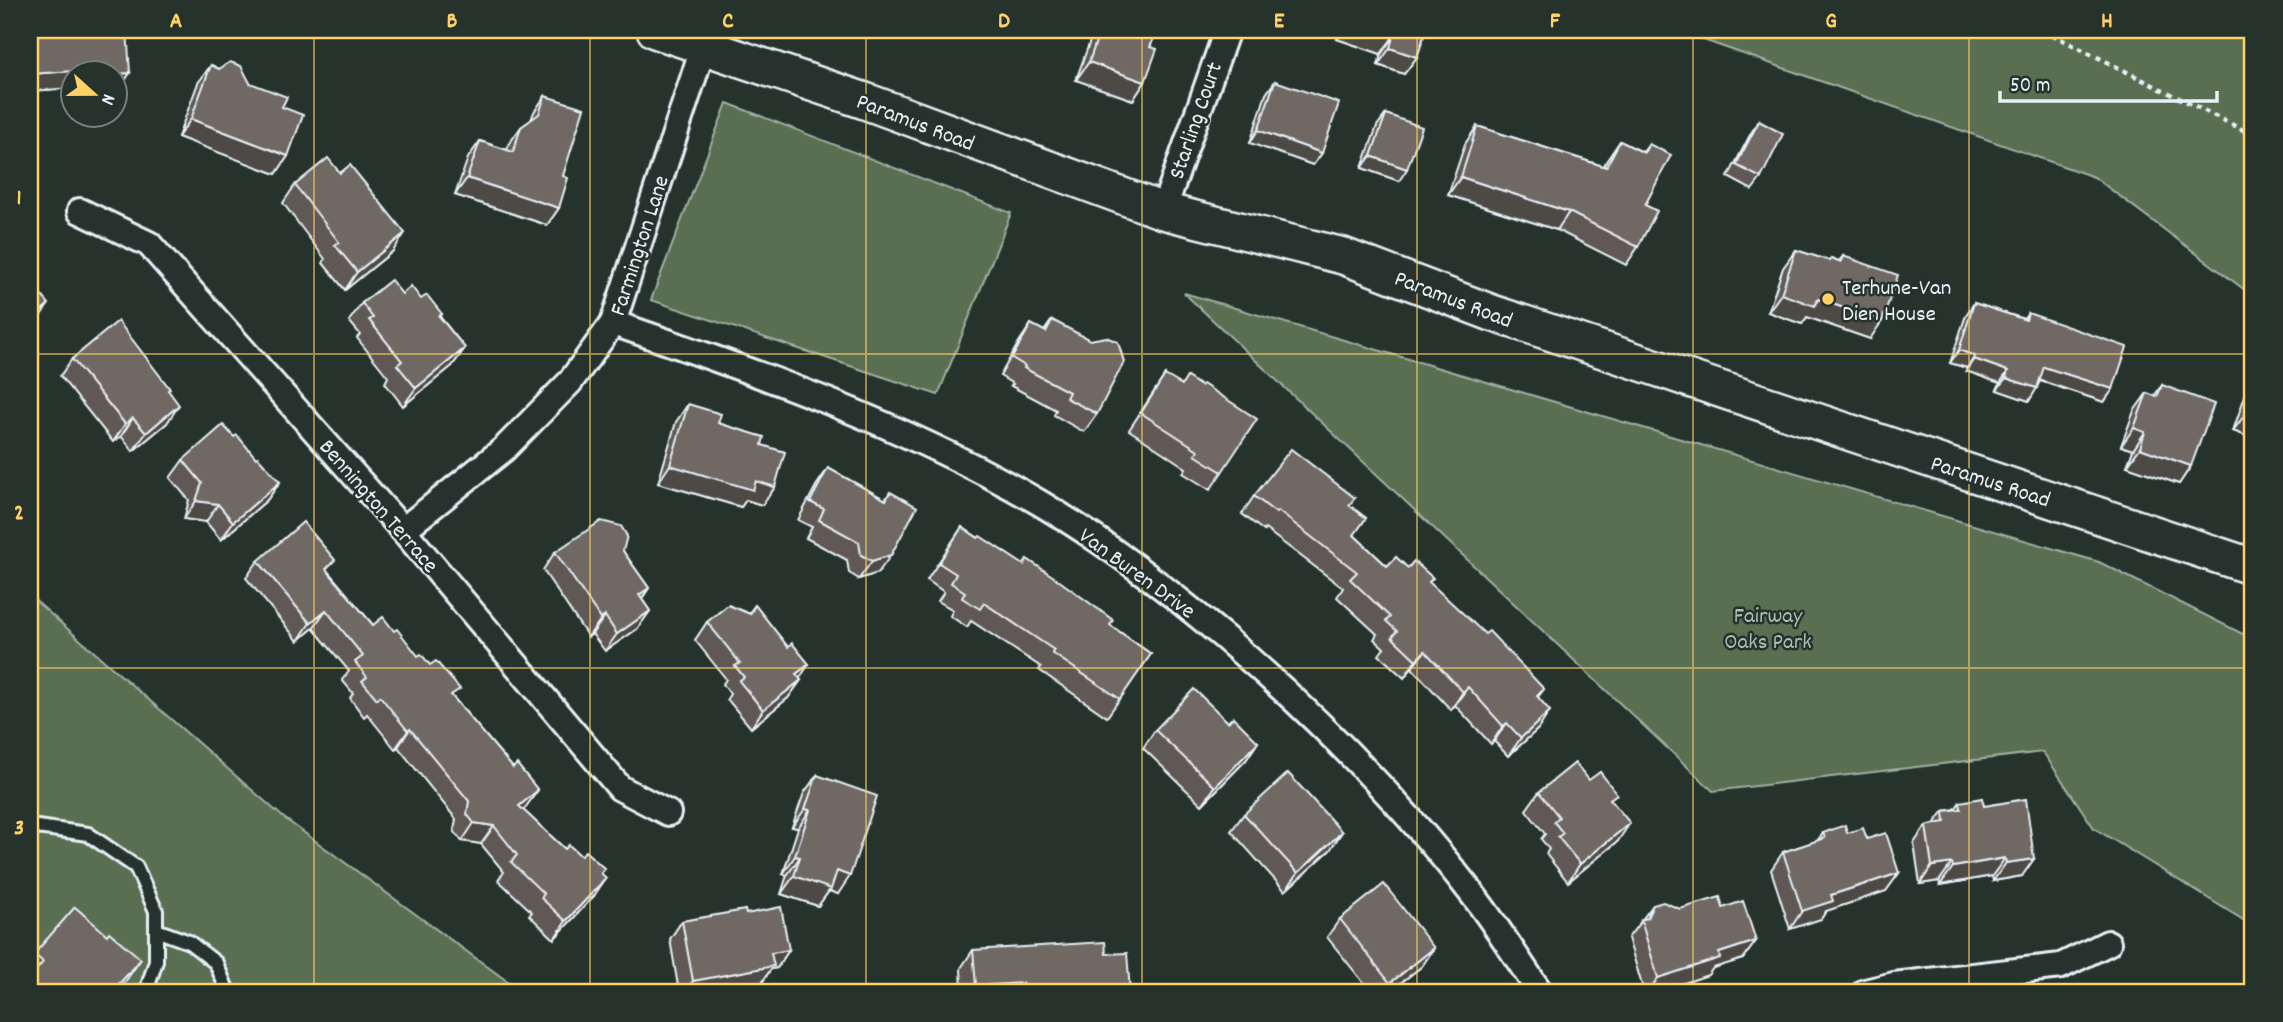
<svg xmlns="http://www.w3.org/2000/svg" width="2283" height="1022" font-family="Dekko,sans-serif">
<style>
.green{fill:#5a6e51;stroke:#a1b0a4;stroke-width:2}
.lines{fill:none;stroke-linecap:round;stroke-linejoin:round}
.lane-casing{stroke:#e8f1f8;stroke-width:18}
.street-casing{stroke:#e8f1f8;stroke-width:30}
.secondary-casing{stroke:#e8f1f8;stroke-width:40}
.path{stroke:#e8f1f8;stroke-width:4.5;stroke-dasharray:5 5;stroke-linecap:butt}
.lane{stroke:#26332d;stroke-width:12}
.street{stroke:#26332d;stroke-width:24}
.secondary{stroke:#26332d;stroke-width:35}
.wall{fill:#5f5954;stroke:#e8f1f8;stroke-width:2}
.shaded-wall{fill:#4e4845;stroke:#e8f1f8;stroke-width:2}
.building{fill:#6f6762;stroke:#e8f1f8;stroke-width:2}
.grid{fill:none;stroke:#ffd166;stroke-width:2;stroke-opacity:0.55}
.poi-dot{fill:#ffd166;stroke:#26332d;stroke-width:2.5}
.labels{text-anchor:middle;stroke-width:5;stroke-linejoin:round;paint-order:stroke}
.street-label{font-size:23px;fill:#e8f1f8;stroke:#26332d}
.poi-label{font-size:23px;fill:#e8f1f8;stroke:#26332d;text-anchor:start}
.park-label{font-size:23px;fill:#afbdb5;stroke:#26332d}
.neatline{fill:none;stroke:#ffd166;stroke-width:2.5}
.grid-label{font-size:23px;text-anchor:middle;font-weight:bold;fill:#ffd166}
</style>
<rect width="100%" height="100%" fill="#26332d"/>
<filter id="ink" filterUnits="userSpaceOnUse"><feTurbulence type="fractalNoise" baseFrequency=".0143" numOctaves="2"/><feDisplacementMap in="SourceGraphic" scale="14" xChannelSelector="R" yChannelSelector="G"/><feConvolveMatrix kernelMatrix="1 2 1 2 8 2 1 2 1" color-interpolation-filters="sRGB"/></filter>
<g filter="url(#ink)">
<g class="green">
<polygon points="1675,30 2253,30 2253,296 2094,177"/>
<polygon points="727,103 1011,213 938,395 651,300"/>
<polygon points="1184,293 2099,562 2253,639 2253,926 2094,828 2043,752 1713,791"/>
<polygon points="30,596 284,818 522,992 30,992"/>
</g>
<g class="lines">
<g class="lane-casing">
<g id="lane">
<polyline points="30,826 88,834 136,867 156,911 156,961 146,992"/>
<polyline points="156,930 189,942 216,963 228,992"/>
</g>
</g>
<g class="street-casing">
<g id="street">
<polyline points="80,211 149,244 403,530 620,788 668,813"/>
<polyline points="1163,211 1227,30"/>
<path d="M613,323C759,373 906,425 1040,503C1106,542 1167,589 1225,638C1316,716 1400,800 1473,895C1497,926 1518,960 1540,992"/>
<polyline points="403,530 504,449 570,382 613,323 704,45"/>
<polyline points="1865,992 1894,985 2061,966 2108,943"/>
</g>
</g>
<g class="secondary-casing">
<polyline id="secondary" points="655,30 865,101 1163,211 1343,256 1492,313 2253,567"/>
</g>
<polyline class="path" points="2043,30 2253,135"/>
<use href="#lane" class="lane"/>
<use href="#street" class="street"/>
<use href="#secondary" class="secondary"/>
</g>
<g class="wall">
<polygon points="39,30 127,30 118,91 116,91 116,74 74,74 74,88 30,91 30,34 36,34"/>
<polygon points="1094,30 1157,30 1150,47 1145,82 1133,100 1076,80"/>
<polygon points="1340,30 1426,30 1417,57 1404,74 1378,65 1381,54 1337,39"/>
<polygon points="211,65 250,83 282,107 288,156 276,174 178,137 198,83"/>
<polygon points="1275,81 1322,153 1313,165 1250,143 1266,94"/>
<polygon points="545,96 563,176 559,208 547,225 455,195 468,158 480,141 507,150 509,144 521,127 531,120 534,112"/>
<polygon points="1386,114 1399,181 1362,168 1377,126"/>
<polygon points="1759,121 1761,178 1752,190 1728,177 1751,133"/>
<polygon points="1477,126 1603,166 1620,141 1643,152 1649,144 1645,205 1638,247 1626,265 1557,230 1448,195 1465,144"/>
<polygon points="340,173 393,251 345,290 323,263 325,259 283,203 295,185"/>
<polygon points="1796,250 1829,261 1831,258 1839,261 1843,256 1870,339 1807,317 1802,324 1768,312 1783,268"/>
<polygon points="402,294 421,299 442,314 440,317 465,348 452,366 403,406 385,383 388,377 357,338 360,334 349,321 362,303"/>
<polygon points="1974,303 2024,319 2028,313 2113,389 2104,402 2040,381 2029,401 1997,390 2000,383 1966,371 1967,368 1950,363 1966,315"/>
<polygon points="1052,320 1097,414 1084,432 1054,415 1056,410 1011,386 1013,384 1000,376 1019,342 1031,324 1044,331"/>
<polygon points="72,359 168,391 167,423 133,451 121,436 113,442 60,376"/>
<polygon points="1165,375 1222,472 1210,490 1183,473 1186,468 1129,430"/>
<polygon points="2253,379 2253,446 2250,445 2252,438 2233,431 2248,387"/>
<polygon points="2162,385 2191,466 2179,484 2127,466 2133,450 2121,446 2134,411 2147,393 2154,396"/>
<polygon points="688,404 718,423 762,445 775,487 762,505 746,500 741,507 658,483 676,422"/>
<polygon points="234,437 280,482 267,500 221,540 206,522 184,519 189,500 170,478 183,460"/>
<polygon points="828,468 885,500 890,492 878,573 859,579 849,573 847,560 806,538 812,527 798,520 816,486"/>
<polygon points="1254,496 1350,506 1366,518 1354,535 1387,566 1408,568 1429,583 1544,689 1538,697 1538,729 1508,756 1494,741 1491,744 1455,705 1451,710 1412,668 1404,678 1379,655 1384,648 1374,639 1377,634 1337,597 1343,588 1265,529 1264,531 1242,514"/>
<polygon points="962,527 1110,625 1151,654 1107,717 1039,670 1041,667 971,621 967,627 950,616 953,610 938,601 944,592 927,580"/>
<polygon points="623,551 649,588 642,599 650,611 637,629 605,651 592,634 588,637 543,570 555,552"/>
<polygon points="258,561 327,571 373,625 394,631 418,656 513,768 538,790 523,810 565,849 602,874 594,896 554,939 529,915 532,912 498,880 504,872 481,844 462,841 454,831 456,819 398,747 395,749 367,714 364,717 350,698 353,693 342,680 349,671 313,628 298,641 246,578"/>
<polygon points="755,605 788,647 809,664 799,678 801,680 788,698 751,728 727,699 730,694 723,684 726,679 695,640 707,622 748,614"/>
<polygon points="1228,722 1258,742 1246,760 1202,805 1143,748 1155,730"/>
<polygon points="817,775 838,894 829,891 818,906 781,894 787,875 783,874 798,828 792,827 804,793"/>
<polygon points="1589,780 1612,801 1618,841 1568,882 1546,854 1549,849 1541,839 1545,834 1526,810 1539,792"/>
<polygon points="1960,802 1984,806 2022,876 1993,881 1992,876 1940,885 1939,881 1920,884 1914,843 1926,826 1934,824 1944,811 1955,809"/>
<polygon points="1244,814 1330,850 1285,891 1231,831"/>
<polygon points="1823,833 1847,833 1867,839 1899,873 1886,891 1826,911 1821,919 1790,929 1771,870 1783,852 1817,841"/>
<polygon points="1653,905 1680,909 1723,908 1756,941 1743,959 1713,968 1708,975 1657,992 1644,992 1628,938"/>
<polygon points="746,914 789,950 777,968 771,969 761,984 715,992 679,992 670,939 682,921"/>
<polygon points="1340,919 1434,948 1422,966 1389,992 1371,992 1327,937"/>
<polygon points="973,950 1106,954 1130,992 962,992 961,968"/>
<polygon points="34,954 125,982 30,992 30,960"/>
</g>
<g class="shaded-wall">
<polygon points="1343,30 1372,30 1393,37 1381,54 1337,39"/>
<polygon points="1390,48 1417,57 1404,74 1378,65"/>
<polygon points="1089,62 1145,82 1133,100 1076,80"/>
<polygon points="102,69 99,74 74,74 74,88 30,91 30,74"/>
<polygon points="130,73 118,91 116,91 116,74"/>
<polygon points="191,119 288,156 276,174 178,137"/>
<polygon points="1258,130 1322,153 1313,165 1250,143"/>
<polygon points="1371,156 1407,169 1399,181 1362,168"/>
<polygon points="1461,177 1569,212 1557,230 1448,195"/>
<polygon points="467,178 559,208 547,225 455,195"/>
<polygon points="405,233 393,251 345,290 357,272"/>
<polygon points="1781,294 1818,299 1882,321 1870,339 1807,317 1802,324 1768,312"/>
<polygon points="49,304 36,322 30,328 30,320"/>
<polygon points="465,348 452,366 403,406 416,388"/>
<polygon points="1959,350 1975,356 1967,368 1950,363"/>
<polygon points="1974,359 2008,371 2000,383 1966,371"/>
<polygon points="2044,367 2113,389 2104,402 2036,379"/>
<polygon points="2006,378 2037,388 2029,401 1997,390"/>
<polygon points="179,405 167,423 133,451 146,433"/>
<polygon points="2246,413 2253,416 2253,436 2252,438 2233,431"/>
<polygon points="133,418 121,436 113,442 125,424"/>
<polygon points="2134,428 2145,432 2133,450 2121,446"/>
<polygon points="2140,448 2191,466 2179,484 2127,466"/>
<polygon points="670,465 756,481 775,487 762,505 746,500 741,507 658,483"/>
<polygon points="280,482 267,500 221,540 233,522"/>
<polygon points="196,501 218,504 206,522 184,519"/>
<polygon points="891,555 878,573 859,579 872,561"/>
<polygon points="649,588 636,606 639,595"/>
<polygon points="326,610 313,628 298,641 310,623"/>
<polygon points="650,611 637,629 605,651 617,634"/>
<polygon points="605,616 592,634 588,637 601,619"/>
<polygon points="1425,651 1412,668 1404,678 1416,660"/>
<polygon points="809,664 797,682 796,674"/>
<polygon points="801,680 788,698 751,728 763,710"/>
<polygon points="1468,687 1455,705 1451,710 1463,692"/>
<polygon points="1550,711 1538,729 1508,756 1521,738"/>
<polygon points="1507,723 1494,741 1491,744 1503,726"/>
<polygon points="410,729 398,747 395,749 408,731"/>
<polygon points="1258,742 1246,760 1202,805 1215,787"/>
<polygon points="538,790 525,808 506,824 519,806"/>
<polygon points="805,809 810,810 798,828 792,827"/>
<polygon points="474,823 494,826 481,844 462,841"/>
<polygon points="1630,823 1618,841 1568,882 1580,864"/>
<polygon points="1342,832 1330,850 1285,891 1298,873"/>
<polygon points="795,856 800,857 787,875 783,874"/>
<polygon points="2005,858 1992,876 1940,885 1953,867"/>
<polygon points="2034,859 2022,876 1993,881 2006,863"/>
<polygon points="1952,863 1939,881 1920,884 1932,866"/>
<polygon points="837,871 850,876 838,894 829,891 818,906 781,894 794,876"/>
<polygon points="1899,873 1886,891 1826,911 1821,919 1790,929 1802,911 1831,895"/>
<polygon points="606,878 594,896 554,939 566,921"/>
<polygon points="1756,941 1743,959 1713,968 1708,975 1657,992 1648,992 1658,978 1719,953"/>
<polygon points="1434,948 1422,966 1389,992 1384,992 1390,983"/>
<polygon points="789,950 777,968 771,969 761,984 715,992 685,992 693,981 771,953"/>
<polygon points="141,959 125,982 116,992 112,992"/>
<polygon points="1023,983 1017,992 971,992 976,986"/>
</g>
<g class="building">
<polygon points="45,30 127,30 130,73 116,74 102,74 102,69 30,74 30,34 45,33"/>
<polygon points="1100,30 1157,30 1150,47 1157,49 1145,82 1089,62"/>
<polygon points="1372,30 1426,30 1417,57 1390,48 1393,37"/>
<polygon points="230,62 241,66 250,83 287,97 282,107 303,115 288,156 191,119 211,65 219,69"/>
<polygon points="1275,81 1339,103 1322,153 1258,130"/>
<polygon points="545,96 584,108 563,176 568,178 559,208 467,178 480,141 513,152 521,127 539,114"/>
<polygon points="1386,114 1422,127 1407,169 1371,156"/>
<polygon points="1759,121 1783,134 1761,178 1736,165"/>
<polygon points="1477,126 1606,167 1620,141 1644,153 1649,144 1671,155 1645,205 1657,211 1638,247 1569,212 1461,177"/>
<polygon points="328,158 340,173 350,165 405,233 357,272 335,245 339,242 295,185"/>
<polygon points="1796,250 1830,261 1831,258 1841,262 1843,256 1898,275 1882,321 1818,299 1815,306 1781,294"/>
<polygon points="391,280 402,294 411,286 421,299 427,295 442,314 439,316 465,348 416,388 397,365 402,361 369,320 373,318 362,303"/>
<polygon points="31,283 49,304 30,320 30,284"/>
<polygon points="1974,303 2026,320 2028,313 2127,347 2113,389 2044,367 2037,388 2006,378 2008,371 1974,359 1975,356 1959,350"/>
<polygon points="1052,320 1090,340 1106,337 1118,342 1124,362 1097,414 1066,398 1069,392 1024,368 1025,366 1012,358 1031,324 1046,332"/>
<polygon points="118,321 170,389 168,390 179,405 146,433 133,418 125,424 72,359"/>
<polygon points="1165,375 1182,385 1187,377 1201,386 1203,384 1257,419 1222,472 1195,455 1198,450 1141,413"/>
<polygon points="2162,385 2214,404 2191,466 2140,448 2145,432 2134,428 2147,393 2157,397"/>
<polygon points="2253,390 2253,416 2246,413"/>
<polygon points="688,404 721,414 718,423 764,437 762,445 785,452 775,487 756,481 753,490 670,465"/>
<polygon points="223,425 234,437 237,435 256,458 258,457 280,482 233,522 218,504 196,501 202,483 183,460"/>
<polygon points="1291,449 1355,498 1349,505 1366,518 1354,535 1387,566 1396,557 1408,568 1414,561 1433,578 1429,582 1485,634 1489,631 1544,689 1537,696 1550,711 1521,738 1507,723 1503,726 1468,687 1463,692 1425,651 1416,660 1392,637 1397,631 1386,621 1390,617 1350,579 1357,572 1278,511 1276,513 1254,496"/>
<polygon points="828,468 886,500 890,492 917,507 891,555 872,561 861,555 859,542 819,520 824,509 810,502"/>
<polygon points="601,521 621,526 627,536 623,551 649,588 639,595 650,611 617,634 605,616 601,619 555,552"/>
<polygon points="303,522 335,560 326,569 373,625 383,617 394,631 397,629 418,656 421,654 430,665 436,661 460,689 451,695 513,768 517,764 538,790 519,806 565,849 569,845 581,856 585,851 605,869 601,873 606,878 566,921 541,898 544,894 511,862 517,855 494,826 474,823 467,814 469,801 410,729 408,731 380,696 377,699 362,681 367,677 355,662 363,656 326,610 310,623 258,561"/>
<polygon points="962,527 978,538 980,536 1024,565 1027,559 1054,577 1113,620 1110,625 1151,654 1120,699 1052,653 1054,650 984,603 980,609 962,598 965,592 951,583 956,574 939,563"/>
<polygon points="728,605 750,614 755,605 788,647 792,643 809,664 796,674 801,680 763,710 739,681 744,677 735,666 740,663 707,622"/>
<polygon points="1194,689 1228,722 1233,717 1258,742 1215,787 1155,730"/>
<polygon points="1575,763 1589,780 1600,772 1617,794 1610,799 1630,823 1580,864 1558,837 1563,833 1554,822 1559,817 1539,792"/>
<polygon points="1288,773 1342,832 1298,873 1244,814"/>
<polygon points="817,775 877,796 850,876 837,871 831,889 794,876 800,857 795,856 810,810 805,809"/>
<polygon points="1982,798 1984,806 2026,799 2034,859 2006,863 2005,858 1953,867 1952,863 1932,866 1926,826 1945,822 1944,811 1961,809 1960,802"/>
<polygon points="1845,825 1847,833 1863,828 1867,839 1886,833 1899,873 1831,895 1833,901 1802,911 1783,852 1825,838 1823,833"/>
<polygon points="1384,884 1434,948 1390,983 1340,919"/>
<polygon points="1720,897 1723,908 1743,901 1756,941 1719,953 1720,958 1658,978 1641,920 1647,918 1653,905 1663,902 1680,909"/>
<polygon points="75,907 107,935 109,932 141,959 112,992 30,992 30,977 43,962 34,954"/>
<polygon points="781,907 789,950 771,953 774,966 693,981 682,921 745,910 746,914"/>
<polygon points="1105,942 1106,954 1127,953 1130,992 1024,992 1023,983 976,986 973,950"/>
<polygon points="1186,985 1193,992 1178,992"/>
<polygon points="1210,987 1216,992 1206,992"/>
</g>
</g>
<path class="grid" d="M314,30V992M590,30V992M866,30V992M1142,30V992M1417,30V992M1693,30V992M1969,30V992M30,354H2253M30,668H2253"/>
<circle class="poi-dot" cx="1828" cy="299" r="7"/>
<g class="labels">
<g class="street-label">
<text transform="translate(1194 120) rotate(-71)" y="8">Starling Court</text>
<text transform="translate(916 121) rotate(21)" y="8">Paramus Road</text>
<text transform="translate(638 245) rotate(-72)" y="8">Farmington Lane</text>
<text transform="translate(1454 298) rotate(21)" y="8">Paramus Road</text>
<text transform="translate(1991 480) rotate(18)" y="8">Paramus Road</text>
<text transform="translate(380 505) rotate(49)" y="8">Bennington Terrace</text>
<text transform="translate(1138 572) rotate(36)" y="8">Van Buren Drive</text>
</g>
<g class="poi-label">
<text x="1842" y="294">Terhune-Van<tspan x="1842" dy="26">Dien House</tspan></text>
</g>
<g class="park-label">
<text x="1768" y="622">Fairway<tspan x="1768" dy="26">Oaks Park</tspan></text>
</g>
</g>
<rect width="2283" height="1022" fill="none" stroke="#26332d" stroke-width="77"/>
<g transform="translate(94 94) rotate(111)"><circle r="33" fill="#26332d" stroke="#747f7e" stroke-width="2"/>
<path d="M0-5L12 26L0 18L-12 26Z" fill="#ffd166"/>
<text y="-10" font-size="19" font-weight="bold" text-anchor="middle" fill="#e8f1f8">N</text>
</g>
<path d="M2000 91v10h217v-10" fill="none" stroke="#e8f1f8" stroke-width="3.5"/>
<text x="2010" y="91" font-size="21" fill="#e8f1f8" stroke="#26332d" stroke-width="5" paint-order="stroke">50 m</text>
<rect x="38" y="38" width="2206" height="946" class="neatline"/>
<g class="grid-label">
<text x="176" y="27">A</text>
<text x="452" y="27">B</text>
<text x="728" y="27">C</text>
<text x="1004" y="27">D</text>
<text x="1279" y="27">E</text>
<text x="1555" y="27">F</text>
<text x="1831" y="27">G</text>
<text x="2107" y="27">H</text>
<text x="19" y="204">1</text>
<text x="19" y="519">2</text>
<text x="19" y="834">3</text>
</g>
</svg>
